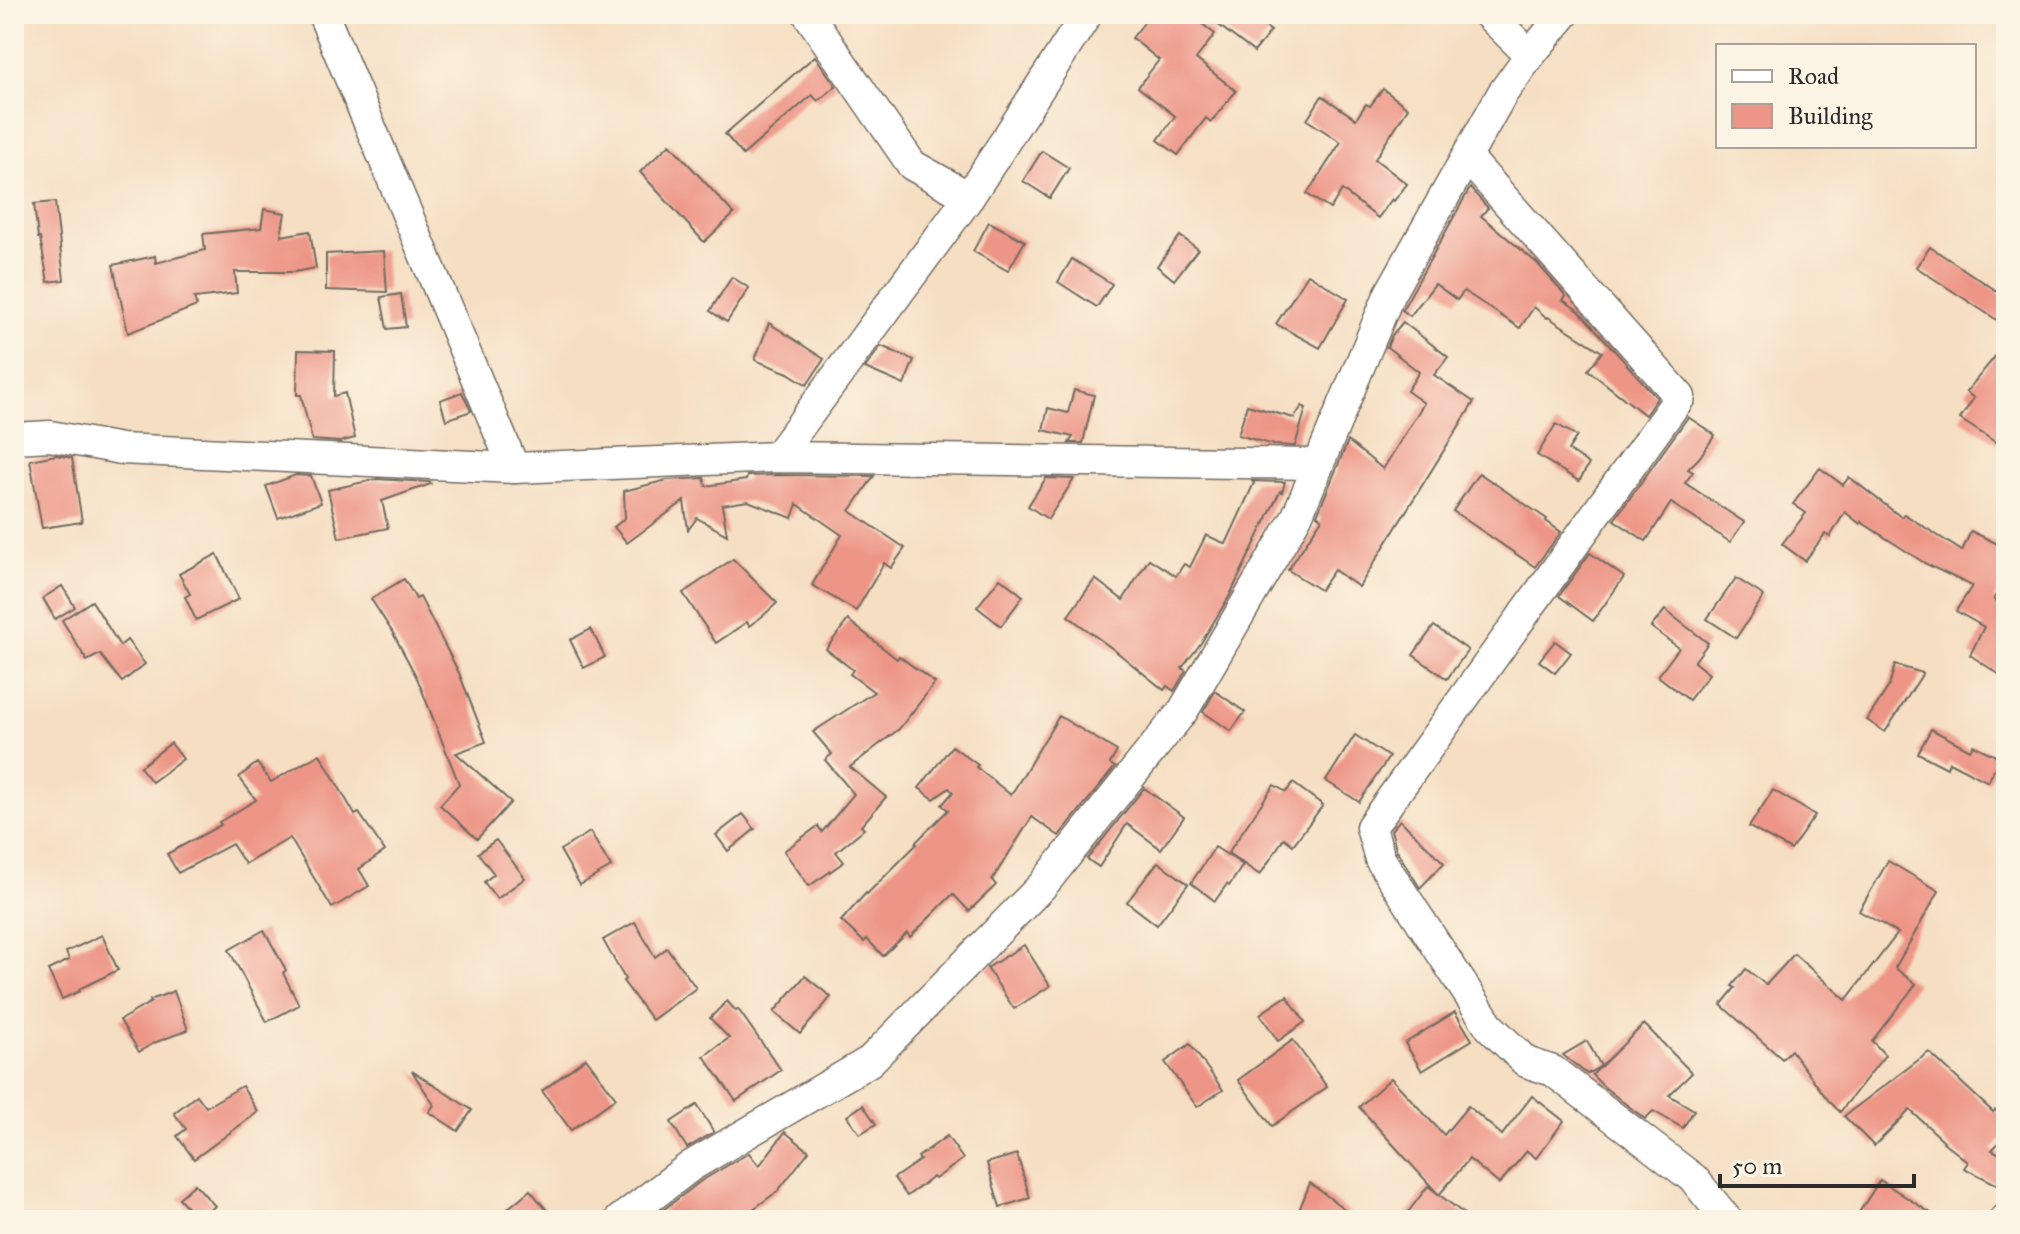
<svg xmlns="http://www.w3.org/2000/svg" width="2020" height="1234" font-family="'IM FELL Great Primer',serif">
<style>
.building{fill:#ed9586}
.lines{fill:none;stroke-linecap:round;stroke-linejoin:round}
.street-casing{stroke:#726a60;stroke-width:33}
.street{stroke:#fff;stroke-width:30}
</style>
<rect width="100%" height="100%" fill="#fcf5e5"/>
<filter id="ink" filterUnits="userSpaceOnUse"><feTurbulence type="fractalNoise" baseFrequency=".0125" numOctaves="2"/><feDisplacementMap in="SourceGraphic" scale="16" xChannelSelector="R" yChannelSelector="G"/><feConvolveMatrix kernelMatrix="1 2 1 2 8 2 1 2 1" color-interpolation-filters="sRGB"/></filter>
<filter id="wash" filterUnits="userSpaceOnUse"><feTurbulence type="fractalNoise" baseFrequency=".006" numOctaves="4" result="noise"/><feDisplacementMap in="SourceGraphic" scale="32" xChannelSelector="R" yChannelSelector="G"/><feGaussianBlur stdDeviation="1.8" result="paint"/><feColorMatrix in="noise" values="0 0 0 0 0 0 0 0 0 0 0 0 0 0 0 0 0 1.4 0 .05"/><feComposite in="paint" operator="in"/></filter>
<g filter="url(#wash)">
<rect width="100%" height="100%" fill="#f5dec2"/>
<g id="blocks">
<g class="building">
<polygon points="1151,14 1189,14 1215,34 1196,59 1236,91 1211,122 1206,118 1178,155 1158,140 1175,116 1138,87 1159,60 1132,38"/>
<polygon points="1204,14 1249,14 1271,31 1254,52"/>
<polygon points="815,56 836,86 818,101 812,95 743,155 725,134"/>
<polygon points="1383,89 1408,108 1375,159 1407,184 1394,201 1392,199 1378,218 1342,190 1330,209 1307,194 1341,142 1307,120 1322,96 1356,119 1366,104 1370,106"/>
<polygon points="670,144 734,214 704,242 640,172"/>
<polygon points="1042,151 1069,168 1050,198 1023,181"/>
<polygon points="1470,188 1488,208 1481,216 1537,263 1566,296 1563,300 1579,311 1657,398 1645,415 1588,370 1602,352 1548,317 1547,318 1534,307 1520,328 1464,291 1457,300 1435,284 1410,316 1402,310"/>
<polygon points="55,202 64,280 48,282 40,238 38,238 34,204"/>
<polygon points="264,209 285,213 281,236 310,231 316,268 294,272 235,272 237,293 194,298 197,306 128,333 113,265 155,256 156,263 205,250 203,234 261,228"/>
<polygon points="989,222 1025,241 1008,271 973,251"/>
<polygon points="1180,236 1198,249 1174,280 1157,266"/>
<polygon points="1930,247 2006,297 2006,326 1916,267"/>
<polygon points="384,251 387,292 326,290 326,254"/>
<polygon points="1072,259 1112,284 1097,307 1058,282"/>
<polygon points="1308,274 1348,299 1320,348 1276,324"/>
<polygon points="732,277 749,288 727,322 710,311"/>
<polygon points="401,294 406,327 387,329 381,297"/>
<polygon points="1403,322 1448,357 1434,375 1474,402 1359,587 1334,570 1320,590 1288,570 1322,519 1317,515 1348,441 1383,469 1424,403 1407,391 1419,372 1387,347 1392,335"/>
<polygon points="769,323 824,359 807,385 788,373 755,360"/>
<polygon points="2006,343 2006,449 1960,419 1974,398 1966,392"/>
<polygon points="881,346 914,360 904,385 865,368"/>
<polygon points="298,350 335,351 334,396 345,393 355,438 340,442 312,440 301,395 297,395"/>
<polygon points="1074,390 1094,395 1083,443 1069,443 1073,437 1043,430 1048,408 1068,413"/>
<polygon points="462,392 471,411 446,420 440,400"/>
<polygon points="1247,405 1294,418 1302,406 1306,408 1295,446 1274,445 1238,435"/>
<polygon points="1688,417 1715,435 1699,458 1688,469 1693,472 1685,483 1744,522 1730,542 1671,503 1646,541 1614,520"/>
<polygon points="1556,424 1577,436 1568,450 1589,464 1579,481 1537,455"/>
<polygon points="56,455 72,458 82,522 42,528 30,460"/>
<polygon points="1820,468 1843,485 1849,477 1901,517 1904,514 1962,551 1971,531 2006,548 2006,573 1994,599 1998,602 2006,585 2006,679 1970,655 1984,627 1956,611 1972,586 1926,564 1861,522 1860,524 1845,512 1830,537 1825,534 1805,561 1782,544 1806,513 1793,504"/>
<polygon points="1479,473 1547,519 1546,521 1561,532 1535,567 1453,511"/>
<polygon points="296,475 311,476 321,503 278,518 266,486"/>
<polygon points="777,475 874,476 850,511 905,548 891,568 884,563 856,611 812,585 842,535 797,504 792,518 748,501 722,505 727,535 697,518 688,530 684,501 627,543 614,527 625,518 624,491 667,480 704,478 706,486 746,480 747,476"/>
<polygon points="1046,478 1074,479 1048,519 1028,506"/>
<polygon points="377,479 430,482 431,484 382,501 388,528 339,538 328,490"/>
<polygon points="1252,481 1285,482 1282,492 1280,491 1230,595 1201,643 1182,668 1186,671 1174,691 1167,686 1164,690 1113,649 1068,616 1095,579 1123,600 1149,559 1176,576 1184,564 1190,567 1206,535 1226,544 1254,483"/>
<polygon points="1590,553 1624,577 1593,621 1559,596"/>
<polygon points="217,554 239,599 196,620 185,597 190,594 179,574"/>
<polygon points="733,559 777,603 764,615 749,626 747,622 716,643 683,593"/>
<polygon points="1000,578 1023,596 1001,626 977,607"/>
<polygon points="1736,578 1764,596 1736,638 1707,619"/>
<polygon points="404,579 416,599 420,597 459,673 486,742 456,753 511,802 477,839 440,805 459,784 417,678 393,633 371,599"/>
<polygon points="62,586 75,607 55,619 43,598"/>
<polygon points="92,601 120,646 127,640 145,664 122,682 100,654 87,661 62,620"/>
<polygon points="1665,610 1708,643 1694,662 1709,674 1689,700 1658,676 1679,648 1651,627"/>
<polygon points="848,620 897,659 899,656 935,683 899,729 850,767 886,797 861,826 864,829 836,852 844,862 809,886 784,851 818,826 822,832 854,794 825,760 832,754 813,732 874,692 850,674 853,670 826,649"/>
<polygon points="1434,626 1468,650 1447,679 1413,655"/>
<polygon points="591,629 605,657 584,668 570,640"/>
<polygon points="1555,641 1571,653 1555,673 1539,661"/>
<polygon points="1895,665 1923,673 1885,732 1867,720 1889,686"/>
<polygon points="1215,691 1245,712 1231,731 1203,712"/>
<polygon points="1059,716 1117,751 1110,764 1115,767 1059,836 1032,817 992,880 996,885 969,911 953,894 910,937 907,933 883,956 867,939 864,942 841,921 866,893 867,894 917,844 915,843 948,810 942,805 953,792 949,788 934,799 919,788 952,746 978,765 976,767 1011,795"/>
<polygon points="1931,729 1970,750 1973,745 2000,758 1988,782 1949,762 1947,768 1918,753"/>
<polygon points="1355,735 1389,757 1359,802 1326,781"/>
<polygon points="171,743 183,759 152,782 140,767"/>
<polygon points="320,754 355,815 359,813 385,851 359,869 369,886 332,908 290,838 245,864 232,844 178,873 167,854 221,825 219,822 256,800 239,777 257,763 271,782"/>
<polygon points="1293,783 1323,805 1293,845 1284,838 1260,875 1228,853 1274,785 1286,792"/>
<polygon points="1144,788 1184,817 1161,849 1127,824 1099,867 1087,859"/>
<polygon points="1773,790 1815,815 1791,850 1749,827"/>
<polygon points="743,814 755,829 728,851 716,835"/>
<polygon points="1400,820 1444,863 1420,888 1397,851 1391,830"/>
<polygon points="590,832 611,867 580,885 560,850"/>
<polygon points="496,840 525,878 497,899 484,882 494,874 478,853"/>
<polygon points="1215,847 1243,865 1229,886 1227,884 1215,901 1191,883"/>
<polygon points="1888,861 1939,891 1895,968 1916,984 1872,1041 1885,1055 1840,1112 1828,1100 1791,1050 1782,1059 1721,1005 1735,988 1732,986 1746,969 1766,985 1794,954 1846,1000 1898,933 1859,911"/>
<polygon points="1158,862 1188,884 1157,925 1127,902"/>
<polygon points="635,922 655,957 667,948 696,988 652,1020 623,981 625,979 603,940"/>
<polygon points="264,930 286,970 283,973 299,1005 267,1022 229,950"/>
<polygon points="102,935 118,970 79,989 80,991 62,999 48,970 69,960 66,952"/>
<polygon points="1024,945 1050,986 1014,1009 987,968"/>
<polygon points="805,976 831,997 800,1034 774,1012"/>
<polygon points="174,991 188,1030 154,1043 139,1052 120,1020 151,1002 150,1000"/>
<polygon points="1287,996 1305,1022 1278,1041 1260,1014"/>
<polygon points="727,1001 736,1011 738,1009 781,1070 736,1101 704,1056 729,1038 710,1018"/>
<polygon points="1455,1012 1472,1040 1422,1071 1405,1043"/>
<polygon points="1644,1024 1692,1073 1669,1095 1694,1110 1683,1128 1653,1111 1645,1119 1604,1087 1592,1075"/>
<polygon points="1293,1040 1327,1087 1272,1126 1238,1080"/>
<polygon points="1587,1041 1601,1066 1587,1074 1563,1055"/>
<polygon points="1190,1044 1223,1090 1197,1107 1165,1062"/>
<polygon points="1929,1052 1993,1112 1995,1110 2006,1119 2006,1135 1992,1150 2006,1157 2006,1172 2000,1186 1964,1168 1968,1162 1943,1142 1944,1141 1910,1110 1874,1146 1844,1116"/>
<polygon points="586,1058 616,1098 571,1130 542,1091"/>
<polygon points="412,1071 472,1110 458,1131 429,1112 434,1105"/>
<polygon points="1391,1078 1444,1135 1468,1106 1502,1135 1532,1096 1564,1121 1536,1158 1527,1151 1499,1184 1469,1159 1439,1195 1359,1107"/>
<polygon points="242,1086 258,1112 194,1159 177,1136 186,1129 174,1113 197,1095 206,1107"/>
<polygon points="697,1105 714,1132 687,1148 671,1122"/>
<polygon points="863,1105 876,1124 860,1134 847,1116"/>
<polygon points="785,1132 809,1151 778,1191 738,1220 730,1220 724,1212 714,1220 650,1220 701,1181 749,1153 759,1166"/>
<polygon points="947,1136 963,1159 935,1179 933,1177 907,1196 894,1178 920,1160 918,1157"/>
<polygon points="1017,1154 1030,1198 1000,1207 987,1163"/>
<polygon points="1880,1180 1941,1220 1854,1220"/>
<polygon points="1310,1183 1359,1220 1295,1220"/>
<polygon points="195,1184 215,1206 199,1220 179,1198"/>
<polygon points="1428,1186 1472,1220 1402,1220"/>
<polygon points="530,1190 555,1220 494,1220"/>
</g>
</g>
</g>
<g filter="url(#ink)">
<use href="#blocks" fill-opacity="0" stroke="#726a60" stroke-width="2"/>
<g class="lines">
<g class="street-casing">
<g id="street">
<polyline points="323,14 514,468 777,457 1318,464"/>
<polyline points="808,14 912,165 969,197"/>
<polyline points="1488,14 1530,55"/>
<polyline points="1467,157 1680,397 1371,827 1380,859 1490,1027 1526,1062 1553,1071 1694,1179 1727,1220"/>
<polyline points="14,438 50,436 121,449 514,468"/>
<polyline points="777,457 969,197 1087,14"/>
<polyline points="620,1220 691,1166 870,1061 1042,886 1183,711 1297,516 1390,293 1502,94 1530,55 1564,14"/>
<polyline points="2004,1220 2006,1218"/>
</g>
</g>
<use href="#street" class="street"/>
</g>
</g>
<rect width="2020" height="1234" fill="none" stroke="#fcf5e5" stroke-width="48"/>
<rect x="1716" y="44" width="260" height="104" fill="#fcf5e5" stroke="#a8a49b" stroke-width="2"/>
<rect x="1732" y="70" width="40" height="12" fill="#ffffff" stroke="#a8a49b" stroke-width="2"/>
<text x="1788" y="84" font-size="24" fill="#2b2b2b">Road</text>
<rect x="1732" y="104" width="40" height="24" fill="#ed9586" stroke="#a8a49b" stroke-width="2"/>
<text x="1788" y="124" font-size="24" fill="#2b2b2b">Building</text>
<path d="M1720 1174v12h194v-12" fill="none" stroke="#2b2b2b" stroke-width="4"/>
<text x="1732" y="1174" font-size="24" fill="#2b2b2b" stroke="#fcf5e5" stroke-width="6" paint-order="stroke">50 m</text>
</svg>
